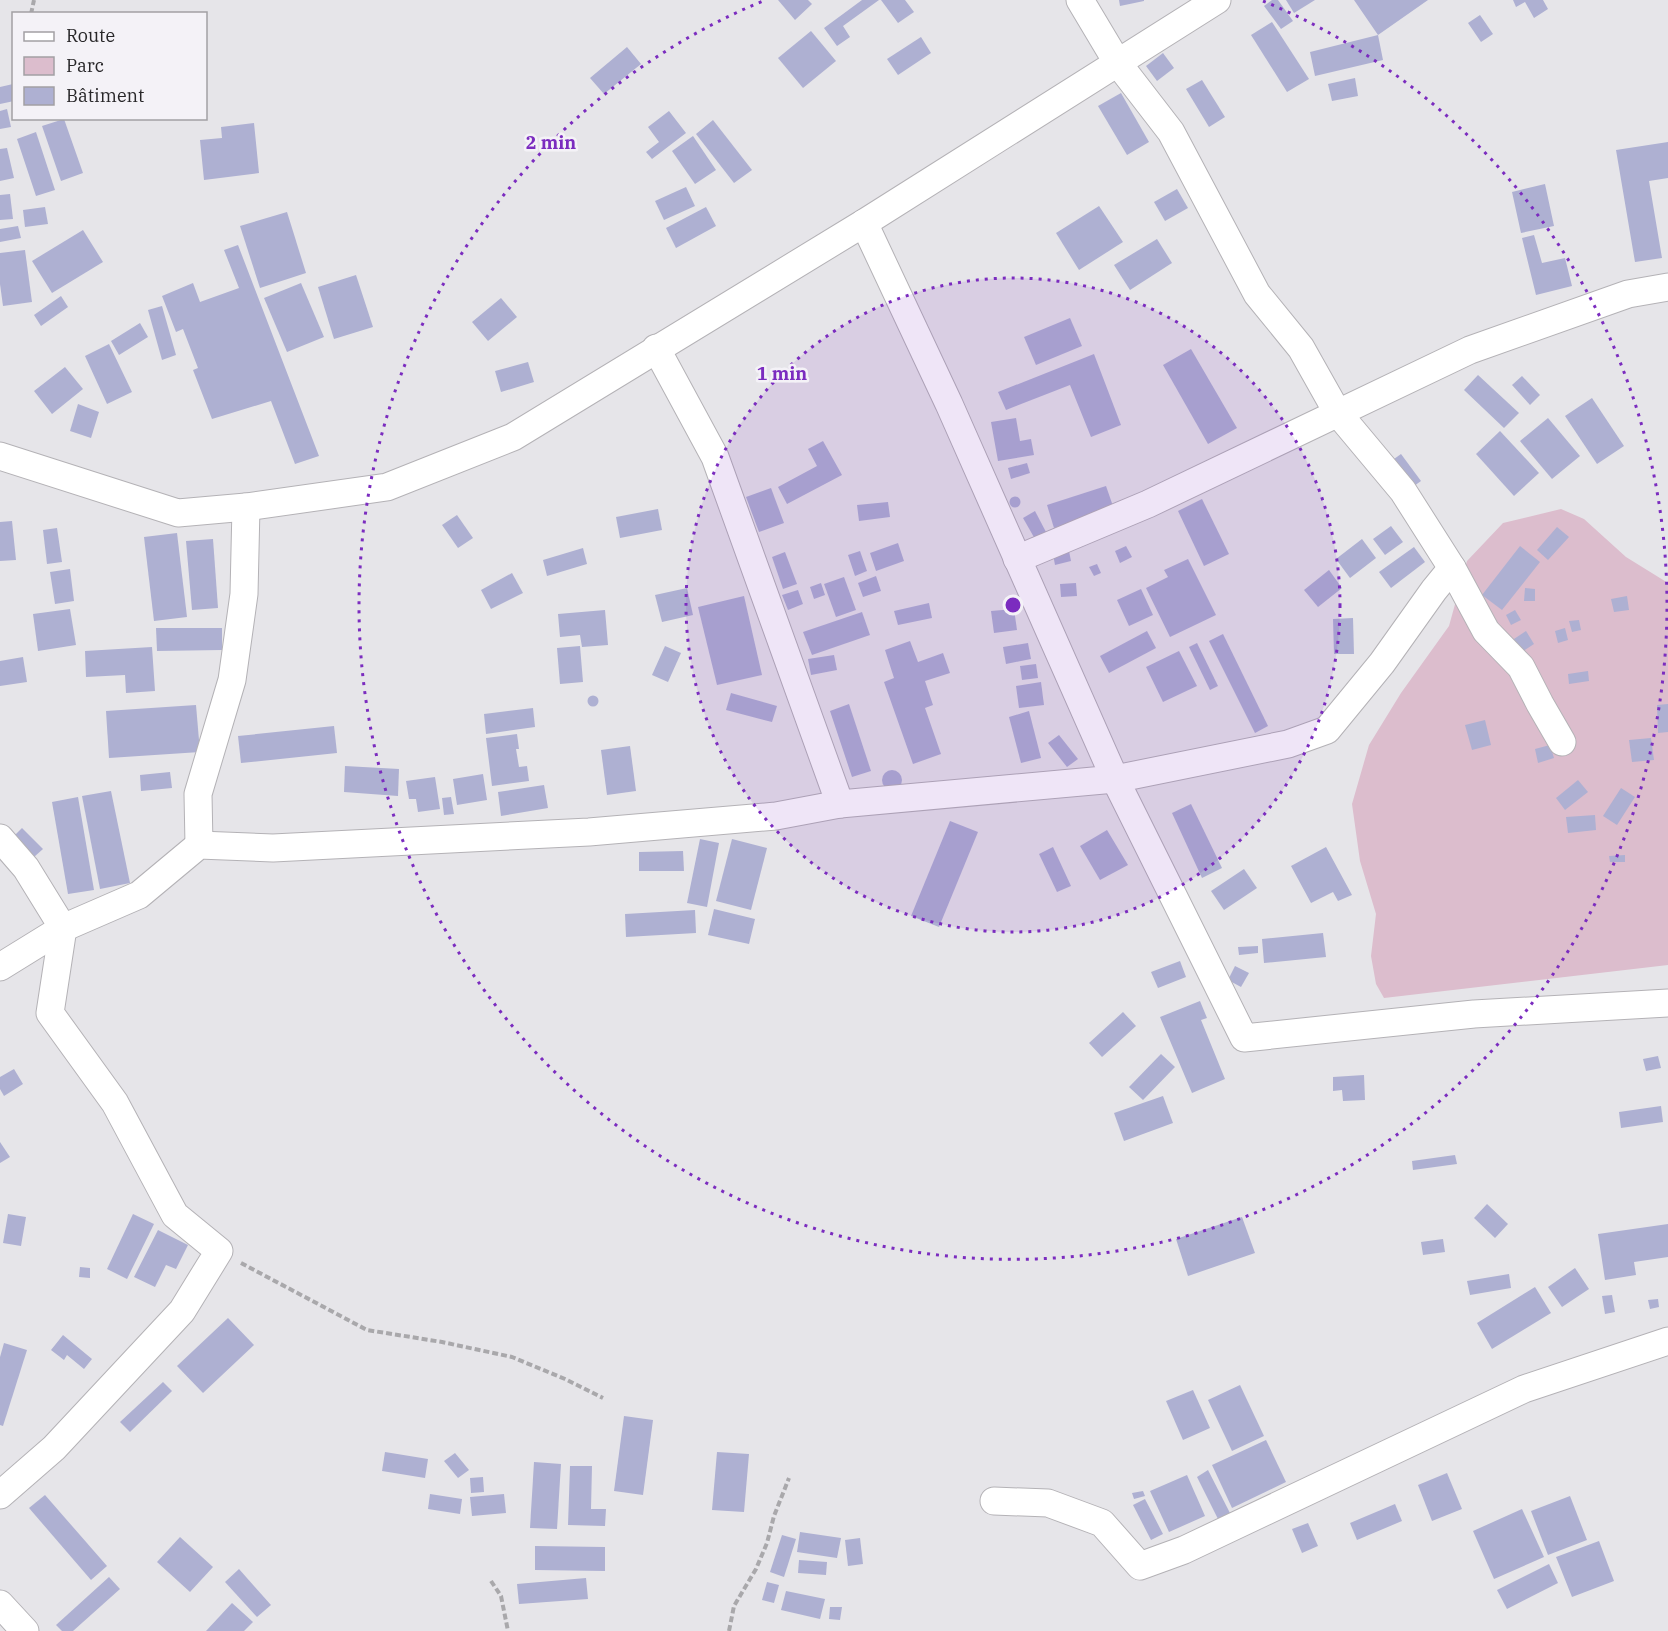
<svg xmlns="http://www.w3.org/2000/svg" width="1668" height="1631" font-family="'IBM Plex Serif',serif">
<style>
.green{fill:#dcbdcd}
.building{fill:#aeb0d2}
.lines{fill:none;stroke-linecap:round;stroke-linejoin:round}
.minor-casing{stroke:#b4b2b6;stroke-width:29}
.path{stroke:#a9a8ab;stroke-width:4;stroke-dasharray:6 3;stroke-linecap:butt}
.minor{stroke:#fff;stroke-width:27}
.ring{fill:none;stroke:#7b2cbf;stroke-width:3;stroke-dasharray:3 6}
.centre{fill:#7b2cbf;stroke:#f4f2f7;stroke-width:3}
.ring-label{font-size:18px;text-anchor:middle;font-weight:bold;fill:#7b2cbf;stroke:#f4f2f7;stroke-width:5;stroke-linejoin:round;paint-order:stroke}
</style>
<rect width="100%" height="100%" fill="#e6e5e9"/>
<polygon class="green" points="1561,509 1584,519 1626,557 1668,583 1668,965 1384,998 1376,984 1371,956 1376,914 1360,861 1352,804 1369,745 1401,693 1449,626 1467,561 1503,523"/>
<g class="building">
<polygon points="778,0 808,0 812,4 795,20"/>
<polygon points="862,0 879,0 843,26 850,37 837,46 824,28"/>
<polygon points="881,0 905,0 914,12 898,23"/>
<polygon points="1119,0 1144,0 1144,1 1120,6"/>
<polygon points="1272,0 1278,0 1293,21 1281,29 1264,6"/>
<polygon points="1286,0 1315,0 1294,13"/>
<polygon points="1354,0 1428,0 1378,35 1383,60 1315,76 1310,52 1378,35"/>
<polygon points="1513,0 1543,0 1548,9 1534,18 1525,2 1516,7"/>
<polygon points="1480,15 1493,34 1481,42 1468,23"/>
<polygon points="1272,22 1309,79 1287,92 1251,35"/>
<polygon points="811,31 836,61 803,88 778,58"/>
<polygon points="921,37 931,53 898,75 887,59"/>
<polygon points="627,47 641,64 604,94 590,78"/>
<polygon points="1163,53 1174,68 1157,81 1146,66"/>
<polygon points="1355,78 1358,96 1332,101 1328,84"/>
<polygon points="1202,80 1225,117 1209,127 1186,89"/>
<polygon points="13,84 14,101 0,104 0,87"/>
<polygon points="1121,93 1149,142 1127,155 1098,106"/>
<polygon points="7,109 11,127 0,129 0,111"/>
<polygon points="669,111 686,133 652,159 646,152 659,142 648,127"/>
<polygon points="64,119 83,173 61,181 42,126"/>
<polygon points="713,120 752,170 734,183 696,134"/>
<polygon points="254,123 259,173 204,180 200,140 222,138 221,127"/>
<polygon points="36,132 55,190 36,196 17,139"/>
<polygon points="693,136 716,170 695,184 672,151"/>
<polygon points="1668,142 1668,178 1649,181 1662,258 1635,262 1616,150"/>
<polygon points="7,148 14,178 0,181 0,149"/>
<polygon points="1545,184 1554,226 1521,233 1512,192"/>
<polygon points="686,187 695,206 664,220 655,201"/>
<polygon points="1177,189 1188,208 1165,221 1154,202"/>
<polygon points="10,194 13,219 0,220 0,195"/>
<polygon points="1099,206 1123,242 1079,270 1056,233"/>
<polygon points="45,207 48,224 25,227 23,210"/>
<polygon points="706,207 716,226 676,248 666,228"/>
<polygon points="287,212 306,273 260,288 240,226"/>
<polygon points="18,226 21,238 0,242 0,229"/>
<polygon points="83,230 103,262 52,293 32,261"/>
<polygon points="1534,235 1542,263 1565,258 1572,286 1536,295 1522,238"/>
<polygon points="1157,239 1172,263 1130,290 1114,265"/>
<polygon points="238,245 319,456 295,464 271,401 212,419 193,370 198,368 183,329 176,332 162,296 193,283 200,302 239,288 224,250"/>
<polygon points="25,250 32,302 3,306 0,284 0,253"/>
<polygon points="356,275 373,327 334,339 318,287"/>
<polygon points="301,283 324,337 287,352 264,298"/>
<polygon points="61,296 68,307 41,326 34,315"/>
<polygon points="501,298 517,317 488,341 472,322"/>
<polygon points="162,306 176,355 162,360 148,310"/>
<polygon points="1070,318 1082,346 1036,365 1024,337"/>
<polygon points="140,323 148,337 119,355 111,341"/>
<polygon points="109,344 132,392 107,404 85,356"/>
<polygon points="1191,349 1237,428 1208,444 1163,365"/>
<polygon points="1094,354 1121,425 1091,437 1070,385 1006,410 998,392"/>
<polygon points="528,362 534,382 501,392 495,371"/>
<polygon points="65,367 83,389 52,414 34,391"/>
<polygon points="1478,375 1519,413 1504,428 1464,390"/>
<polygon points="1522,376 1540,395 1530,405 1512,385"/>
<polygon points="1592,398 1624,446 1597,464 1565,416"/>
<polygon points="78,404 99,412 91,438 70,431"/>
<polygon points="1016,418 1020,441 1031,439 1034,455 998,461 991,422"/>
<polygon points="1548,418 1580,456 1552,479 1520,441"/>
<polygon points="1500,431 1539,473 1514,496 1476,454"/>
<polygon points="823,441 842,475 787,504 778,487 817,466 808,449"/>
<polygon points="1401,454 1421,481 1407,491 1387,464"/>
<polygon points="1027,463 1030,473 1011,479 1008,468"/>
<polygon points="1106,486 1114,509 1054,528 1047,505"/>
<polygon points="771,488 784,523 759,532 746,497"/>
<circle cx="1015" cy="502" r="5.5"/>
<polygon points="1202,499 1229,554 1204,566 1178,511"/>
<polygon points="888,502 890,517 859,521 857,505"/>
<polygon points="658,509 662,530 620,538 616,517"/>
<polygon points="1035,511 1046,532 1035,539 1023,518"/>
<polygon points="457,515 473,538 458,548 442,525"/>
<polygon points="12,521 16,560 0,561 0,522"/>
<polygon points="1391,526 1403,542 1385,555 1373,539"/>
<polygon points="1557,527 1569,537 1548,560 1537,550"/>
<polygon points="57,528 62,562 47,564 43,530"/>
<polygon points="177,533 187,617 154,621 144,537"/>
<polygon points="213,539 218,608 192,610 186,541"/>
<polygon points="1362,539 1376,558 1350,578 1336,559"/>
<polygon points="898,543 904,561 876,571 870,553"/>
<polygon points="1126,546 1132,557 1120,563 1115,551"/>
<polygon points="1520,546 1540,562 1502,610 1482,595"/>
<polygon points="1414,547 1425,562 1391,588 1379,572"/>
<polygon points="583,548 587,564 547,576 543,560"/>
<polygon points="860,551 867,571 855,576 848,555"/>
<polygon points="1069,551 1071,561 1055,565 1053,554"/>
<polygon points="785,552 797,584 783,589 772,557"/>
<polygon points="1188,559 1216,615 1170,637 1146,588 1168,577 1164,570"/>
<polygon points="1097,564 1101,573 1094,576 1089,567"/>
<polygon points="70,569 74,601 55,604 50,572"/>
<polygon points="1329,570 1342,588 1318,607 1304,590"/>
<polygon points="512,573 523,593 491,609 481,590"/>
<polygon points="876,576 881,591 863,597 858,583"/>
<polygon points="844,577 856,610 836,617 824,584"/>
<polygon points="821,583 825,595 814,599 810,587"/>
<polygon points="1076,583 1077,596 1061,597 1060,584"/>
<polygon points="687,588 693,615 662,622 655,595"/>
<polygon points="1525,588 1535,589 1535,601 1524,601"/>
<polygon points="1141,589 1153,615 1129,626 1117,600"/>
<polygon points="798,590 803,604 788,610 782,595"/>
<polygon points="744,596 762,675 717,685 698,607"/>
<polygon points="1627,596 1629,610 1614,612 1611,599"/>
<polygon points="929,603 932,618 898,625 894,611"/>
<polygon points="70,609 76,645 38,651 33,614"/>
<polygon points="1014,609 1017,630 994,633 991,611"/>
<polygon points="605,610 608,645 582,647 580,635 560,637 558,614"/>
<polygon points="1515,610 1521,620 1511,625 1506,615"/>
<polygon points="862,612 870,635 812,655 803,632"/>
<polygon points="1353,618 1354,654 1334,654 1333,619"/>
<polygon points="1579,620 1581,630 1572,632 1569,621"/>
<polygon points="156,628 222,628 222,650 157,651"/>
<polygon points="1565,628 1568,640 1558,643 1555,631"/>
<polygon points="1147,631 1156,648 1109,673 1100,656"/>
<polygon points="1526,631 1534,644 1514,657 1505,645"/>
<polygon points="1223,634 1268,726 1255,733 1209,641"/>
<polygon points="910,641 918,662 943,653 950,673 925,681 933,705 925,708 941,754 913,764 884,682 894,678 885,650"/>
<polygon points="1028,643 1031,659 1006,664 1003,647"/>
<polygon points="1197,643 1218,686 1210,690 1189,647"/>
<polygon points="580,646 583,682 560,684 557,648"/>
<polygon points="665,646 681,653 668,682 652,675"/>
<polygon points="152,647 155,691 126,693 125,675 86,677 85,651"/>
<polygon points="1179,651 1197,686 1163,702 1146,667"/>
<polygon points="834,655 837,670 811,675 808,659"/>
<polygon points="23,657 27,682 0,686 0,661"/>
<polygon points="1036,664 1038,678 1022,680 1020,666"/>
<polygon points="1588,671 1589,681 1569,684 1568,674"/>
<polygon points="1041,682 1044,705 1019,708 1016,686"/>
<polygon points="731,693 777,706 772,722 726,710"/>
<circle cx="593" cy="701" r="5.5"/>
<polygon points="849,704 871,771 852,777 830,711"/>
<polygon points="1668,704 1668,732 1658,733 1657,705"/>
<polygon points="196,705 200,752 109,758 106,711"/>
<polygon points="533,708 535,727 486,734 484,714"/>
<polygon points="1029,711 1041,758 1021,763 1009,717"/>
<polygon points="1485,720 1491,745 1472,750 1465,725"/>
<polygon points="334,726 337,753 241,763 238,736"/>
<polygon points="517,734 519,749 516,749 519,767 527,766 529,781 492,786 486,738"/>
<polygon points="1059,735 1078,759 1067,767 1048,743"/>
<polygon points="1651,738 1654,760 1632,762 1629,740"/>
<polygon points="1550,745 1554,758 1538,763 1535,749"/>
<polygon points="630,746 636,791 607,795 601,750"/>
<polygon points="345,766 399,769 398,796 344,792"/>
<circle cx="892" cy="780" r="10"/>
<polygon points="170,772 172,788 141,791 140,775"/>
<polygon points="483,774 487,800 457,805 453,779"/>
<polygon points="435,777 440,809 418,812 416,799 409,799 406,781"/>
<polygon points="1578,780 1588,792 1565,810 1556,798"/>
<polygon points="544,785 548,808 501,816 498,792"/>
<polygon points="1621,788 1635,797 1617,825 1603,816"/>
<polygon points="111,791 130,883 100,889 82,796"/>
<polygon points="78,797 94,890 68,894 52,802"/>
<polygon points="451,797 454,814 444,815 442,798"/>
<polygon points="1191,804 1222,868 1202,878 1172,813"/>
<polygon points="1595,815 1596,830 1568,833 1566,817"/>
<polygon points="950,821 978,832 939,927 911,916"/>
<polygon points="22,828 43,849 34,857 14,836"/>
<polygon points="1107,830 1128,865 1100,880 1080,846"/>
<polygon points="700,839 719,843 707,907 687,903"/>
<polygon points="732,839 767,848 751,910 716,901"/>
<polygon points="1053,847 1071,886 1057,892 1039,854"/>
<polygon points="1326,847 1352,895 1338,901 1333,892 1311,903 1291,866"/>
<polygon points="683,851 684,871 639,871 639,852"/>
<polygon points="1625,855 1625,862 1610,862 1609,856"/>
<polygon points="1244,869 1257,888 1224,910 1211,891"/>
<polygon points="714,909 755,919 749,944 708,935"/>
<polygon points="695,910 696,933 626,937 625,914"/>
<polygon points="1323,933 1326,957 1264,963 1262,939"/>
<polygon points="1258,946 1258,953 1239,955 1238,947"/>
<polygon points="1180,961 1186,977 1158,988 1151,972"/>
<polygon points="1235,966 1249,973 1241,987 1228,980"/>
<polygon points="1200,1001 1207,1018 1201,1020 1225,1079 1192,1093 1160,1017"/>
<polygon points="1123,1012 1136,1026 1102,1057 1089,1043"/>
<polygon points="1161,1054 1175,1067 1143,1100 1129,1087"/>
<polygon points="1658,1056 1661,1068 1646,1071 1643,1059"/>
<polygon points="14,1069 23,1084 4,1096 0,1089 0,1077"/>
<polygon points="1364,1075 1365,1100 1343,1101 1342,1090 1333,1091 1333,1077"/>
<polygon points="1163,1096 1173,1123 1124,1141 1114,1113"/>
<polygon points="1661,1106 1663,1122 1621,1128 1619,1112"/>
<polygon points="0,1142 10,1157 0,1163"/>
<polygon points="1455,1155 1457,1164 1413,1170 1412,1161"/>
<polygon points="1487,1204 1508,1224 1495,1238 1474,1218"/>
<polygon points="8,1214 26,1217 21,1246 3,1243"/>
<polygon points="133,1214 154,1224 127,1279 107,1269"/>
<polygon points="1242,1217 1255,1253 1188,1276 1176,1239"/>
<polygon points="1668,1224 1668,1257 1634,1262 1636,1275 1605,1280 1598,1234"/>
<polygon points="158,1230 188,1245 176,1269 166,1265 155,1287 134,1277"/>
<polygon points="1443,1239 1445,1252 1423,1255 1421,1242"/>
<polygon points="80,1267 90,1268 90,1278 79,1277"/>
<polygon points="1575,1268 1589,1289 1562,1307 1548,1287"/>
<polygon points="1509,1274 1511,1288 1470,1295 1467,1281"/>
<polygon points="1535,1287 1551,1313 1492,1349 1477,1323"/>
<polygon points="1612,1295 1615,1312 1605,1314 1602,1296"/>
<polygon points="1658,1299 1659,1307 1650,1309 1648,1300"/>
<polygon points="228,1318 254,1345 203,1393 177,1366"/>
<polygon points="63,1335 92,1359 84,1369 67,1355 64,1360 51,1350"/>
<polygon points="4,1343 27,1350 3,1426 0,1425 0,1357"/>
<polygon points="163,1382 172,1391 130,1432 120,1422"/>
<polygon points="1240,1385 1264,1436 1232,1451 1208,1400"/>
<polygon points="1193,1390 1210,1428 1183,1440 1166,1401"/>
<polygon points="624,1416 653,1420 643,1495 614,1491"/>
<polygon points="1266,1440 1286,1482 1232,1508 1212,1465"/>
<polygon points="385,1452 428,1459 425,1478 382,1471"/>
<polygon points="717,1452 749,1454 744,1512 712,1510"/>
<polygon points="455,1453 469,1470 458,1478 444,1461"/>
<polygon points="534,1462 561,1464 557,1529 530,1528"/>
<polygon points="570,1466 592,1466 591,1509 606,1509 605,1526 568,1525"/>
<polygon points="1208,1470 1231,1515 1219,1521 1197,1477"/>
<polygon points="1447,1473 1462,1509 1432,1521 1418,1485"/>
<polygon points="1187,1475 1205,1516 1169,1532 1150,1491"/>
<polygon points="483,1477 484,1492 471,1493 470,1478"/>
<polygon points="1143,1491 1145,1496 1134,1499 1132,1493"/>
<polygon points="430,1494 462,1499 460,1514 428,1509"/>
<polygon points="504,1494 506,1513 472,1516 470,1497"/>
<polygon points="45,1495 107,1566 91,1580 29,1508"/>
<polygon points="1570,1496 1587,1540 1548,1555 1531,1511"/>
<polygon points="1145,1499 1163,1534 1151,1540 1133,1505"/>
<polygon points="1395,1504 1402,1521 1357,1540 1350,1523"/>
<polygon points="1522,1509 1544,1557 1494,1579 1473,1531"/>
<polygon points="1308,1523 1318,1546 1302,1553 1292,1529"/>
<polygon points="800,1532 841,1538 837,1558 797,1552"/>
<polygon points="782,1535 796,1539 784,1577 770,1572"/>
<polygon points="180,1537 213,1567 190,1592 157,1562"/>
<polygon points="860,1538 863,1564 848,1566 845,1540"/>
<polygon points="1599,1541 1614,1581 1572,1597 1556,1557"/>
<polygon points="535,1546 605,1547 605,1571 535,1570"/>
<polygon points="799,1560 827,1562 826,1575 798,1573"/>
<polygon points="1549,1564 1558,1583 1507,1609 1497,1590"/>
<polygon points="239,1569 271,1605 257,1617 225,1582"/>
<polygon points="109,1577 120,1589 73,1631 62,1631 56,1625"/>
<polygon points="586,1578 588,1599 519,1604 517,1584"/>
<polygon points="767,1582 779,1585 774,1603 762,1600"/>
<polygon points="786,1591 825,1599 820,1619 781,1610"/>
<polygon points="232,1603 253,1622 244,1631 206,1631"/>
<polygon points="830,1607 842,1607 840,1620 829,1619"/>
</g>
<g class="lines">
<g class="minor-casing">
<g id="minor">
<polyline points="1080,0 1117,62 1171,132 1257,294 1301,348 1337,412 1403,491 1452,568 1486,631 1521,667 1540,704 1562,742"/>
<polyline points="864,223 949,404 1115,779 1244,1038 1474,1014 1668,1003"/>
<polyline points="656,348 715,457 840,804"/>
<polyline points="0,456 178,513 246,507 387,487 513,437 864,223 1217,0"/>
<polyline points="1017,559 1148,504 1470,350 1628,294 1668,287"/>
<polyline points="0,838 26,868 63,928 50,1013 115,1103 175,1215 219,1251 182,1311 54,1448 0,1495"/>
<polyline points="199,845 198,794 232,680 244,594 246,507"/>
<polyline points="0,967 63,928 139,895 199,845 273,848 589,832 776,816 840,804 1115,779 1288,744 1327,730 1382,663 1434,590 1452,568"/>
<polyline points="994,1501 1048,1503 1102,1523 1140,1566 1184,1550 1524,1389 1668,1341"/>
<polyline points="0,1604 25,1631"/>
</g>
</g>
<g class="path">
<polyline points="31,14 34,0"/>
<polyline points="241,1263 367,1330 442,1342 512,1357 565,1379 603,1398"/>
<polyline points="491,1581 501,1596 508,1631"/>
<polyline points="729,1631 734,1606 756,1569 767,1543 774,1516 789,1478"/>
</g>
<use href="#minor" class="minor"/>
</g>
<circle cx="1013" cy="605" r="327" fill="#7b2cbf" fill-opacity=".12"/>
<g class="ring">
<circle cx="1013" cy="605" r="327"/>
<path d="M1263 1A654 654 0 1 1 763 1"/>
</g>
<circle cx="1013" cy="605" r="9" class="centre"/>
<g class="ring-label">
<text x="551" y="149">2 min</text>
<text x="782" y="380">1 min</text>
</g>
<rect x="12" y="12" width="195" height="108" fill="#f4f2f7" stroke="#a2a0a4" stroke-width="1.5"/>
<rect x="24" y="32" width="30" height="9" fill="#ffffff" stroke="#a2a0a4" stroke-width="1.5"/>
<text x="66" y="42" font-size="18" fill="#272628">Route</text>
<rect x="24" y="57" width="30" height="18" fill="#dcbdcd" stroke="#a2a0a4" stroke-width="1.5"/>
<text x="66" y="72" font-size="18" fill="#272628">Parc</text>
<rect x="24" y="87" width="30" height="18" fill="#aeb0d2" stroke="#a2a0a4" stroke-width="1.5"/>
<text x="66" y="102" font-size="18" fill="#272628">Bâtiment</text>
</svg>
